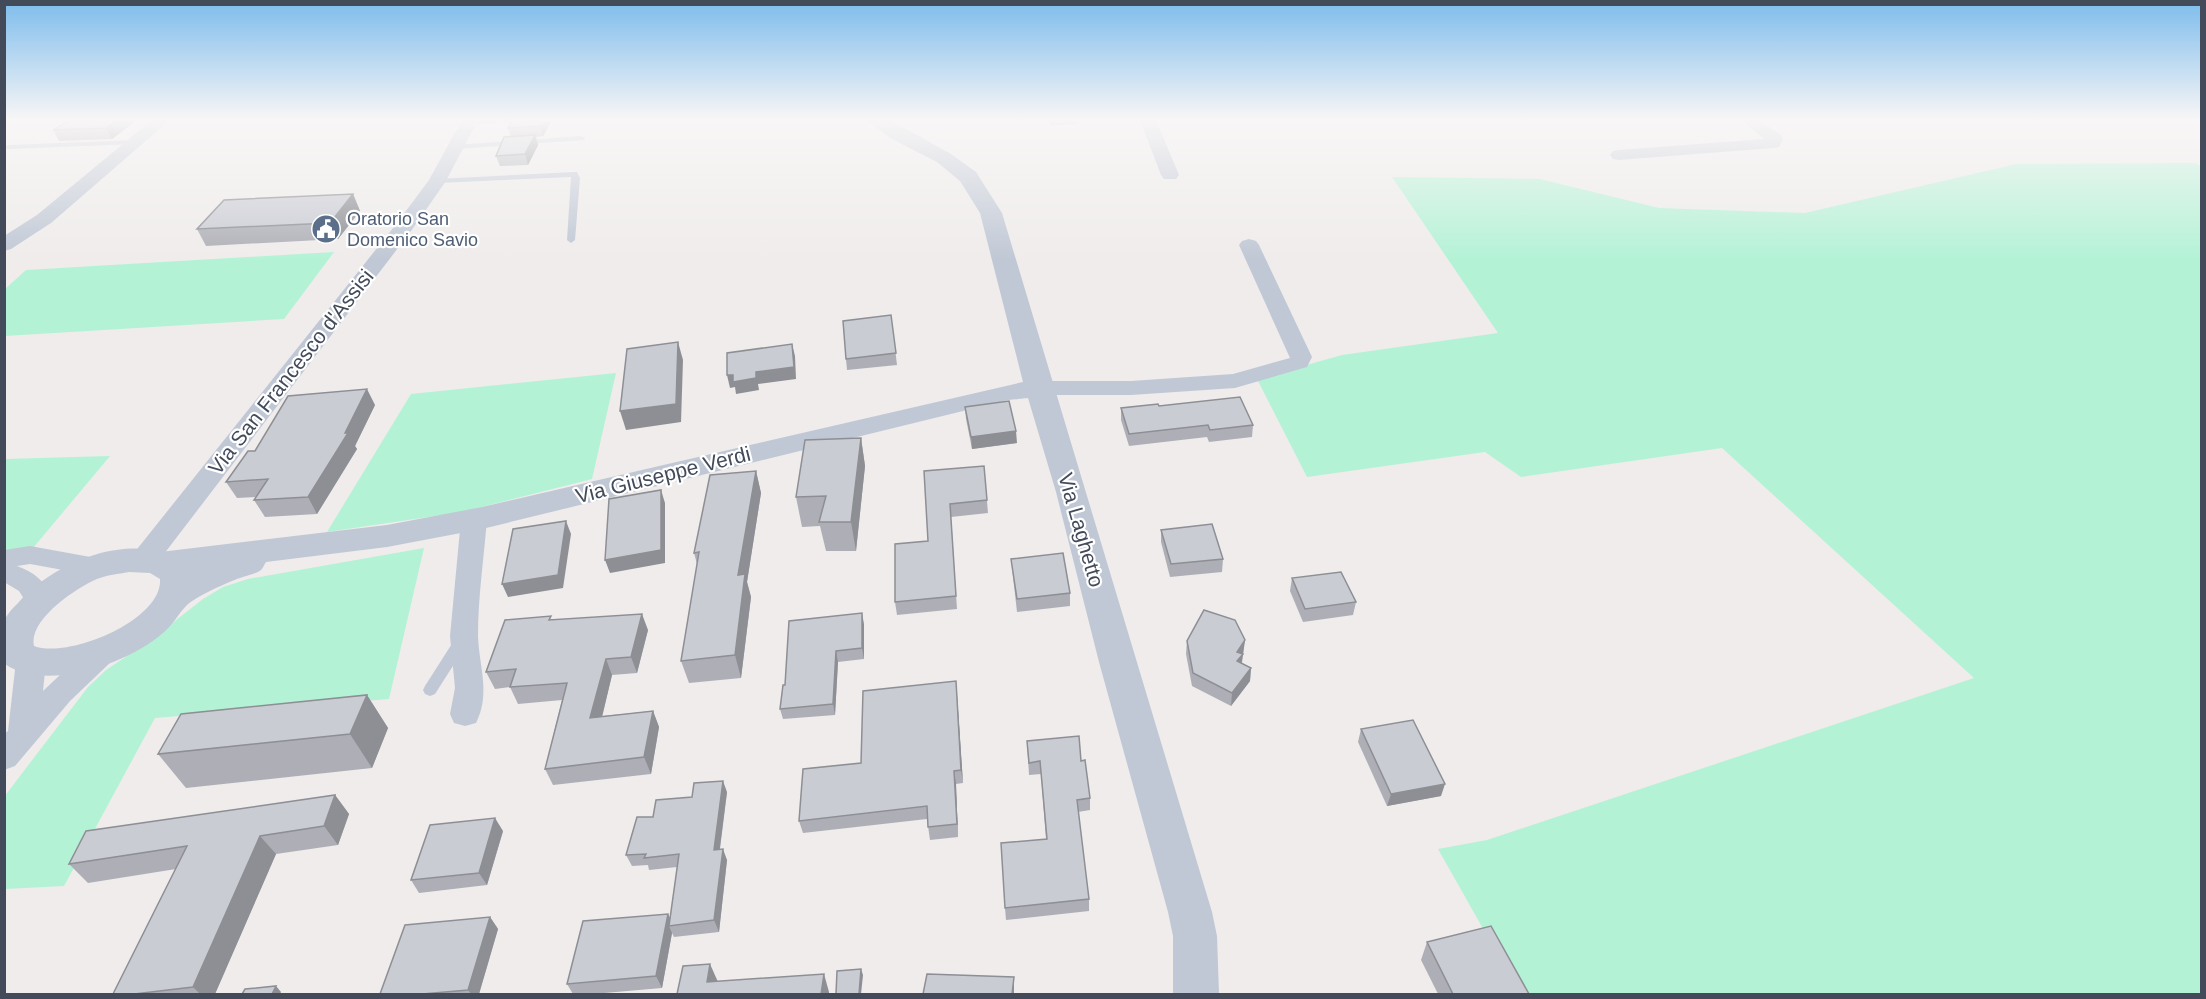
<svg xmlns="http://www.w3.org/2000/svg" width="2206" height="999" font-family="Helvetica,sans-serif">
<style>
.green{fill:#b4f2d6}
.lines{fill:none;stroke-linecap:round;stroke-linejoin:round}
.service{fill:#c0c8d5;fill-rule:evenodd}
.minor{fill:#c0c8d5;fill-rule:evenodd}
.tertiary{fill:#c0c8d5;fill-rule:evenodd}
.wall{fill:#aeafb6}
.shaded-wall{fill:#8d8f94}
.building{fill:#caccd4;stroke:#8d8f94;stroke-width:1.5}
.labels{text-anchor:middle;stroke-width:4.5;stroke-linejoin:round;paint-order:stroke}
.far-service-label{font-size:18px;fill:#4e5e75;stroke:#fff;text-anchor:start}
.street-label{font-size:21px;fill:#434b5a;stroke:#fff}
</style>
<rect width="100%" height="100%" fill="#efeceb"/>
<g class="green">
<polygon points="2195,163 2201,166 2201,994 1520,994 1438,849 1487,840 1974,678 1722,448 1521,477 1485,452 1307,477 1257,379 1342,355 1498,333 1392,177 1540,179 1659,208 1805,213 2016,164"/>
<polygon points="334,252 284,319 5,336 5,289 26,270"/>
<polygon points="616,373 592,479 462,512 327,532 411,394"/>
<polygon points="110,456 33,548 5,550 5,459"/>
<polygon points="424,548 389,699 155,718 64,886 5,889 4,797 88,687 106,670 148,642 203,599 223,587 248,579"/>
</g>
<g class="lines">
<g class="service">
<polygon points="481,120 518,120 514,122 469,125 465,123 469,121"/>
<polygon points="581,136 585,138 584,140 455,149 451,147 455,145"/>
<polygon points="136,140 140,142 139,144 8,149 4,148 8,145"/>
<polygon points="574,172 577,172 580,178 575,240 571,243 567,240 571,177 437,183 433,181 437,179"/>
<polygon points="460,638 465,639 467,643 465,647 435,694 430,696 425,694 423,690 425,686 455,639"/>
</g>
<g class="minor">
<polygon points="152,120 170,120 51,223 11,249 4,251 4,236 37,215"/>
<polygon points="462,120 478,120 446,181 411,231 154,567 144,569 134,567 131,560 134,553 397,223 429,180"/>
<polygon points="1140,120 1156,120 1179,175 1176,179 1164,179 1161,175"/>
<polygon points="1741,120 1759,120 1781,135 1783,139 1779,147 1773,148 1619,160 1613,159 1610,155 1613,151 1619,150 1764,139"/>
<polygon points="1249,239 1256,241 1259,245 1312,357 1307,367 1235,388 1131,395 1039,395 1031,393 1028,388 1031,383 1039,381 1131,381 1233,374 1290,358 1239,245 1242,241"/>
<path d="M474,510L483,513L487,519C484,557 478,597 478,636C479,666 491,694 476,723L465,726L454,723L450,714L455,688L450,636L461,519L465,513Z"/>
<path d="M30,546L96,558L106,560L110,567L106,574L96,576L30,564L17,566C34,572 45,581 52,598L48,605L38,608L28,605L19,591L4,582V550Z"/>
<polygon points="104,640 114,643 119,651 114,659 70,701 15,766 4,770 4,734 8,731 16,661 21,653 31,650 41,653 46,661 43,691 94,643"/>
</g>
<path class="tertiary" d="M867,120H890L951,154L976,172L1002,213L1212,912L1217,936L1219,994H1173V936L1168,912L1099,662L1056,492L1028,398L1008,400L482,529L387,547L266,562C264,565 263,568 261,570C256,574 246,576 240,578C228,582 195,597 187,605C178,614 173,625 163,633C129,663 46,693 5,664C3,653 2,633 4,622C6,615 13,608 18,603C49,567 113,538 160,552L387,525L482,507L1023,382L980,213L960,181L937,162L890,138ZM129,572L150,573L160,579C163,620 68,659 34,646C28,620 76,588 97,579C107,575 118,574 129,572Z"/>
</g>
<g class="wall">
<polygon points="137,120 112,139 59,141 53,130"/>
<polygon points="1049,120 1078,120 1078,124 1051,126"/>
<polygon points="551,122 543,136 536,137 538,145 528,165 500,166 496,156 511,137 508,128"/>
<polygon points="353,194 360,211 338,239 206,246 197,229"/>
<polygon points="891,315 897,365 847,370 846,359"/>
<polygon points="375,405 355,446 357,449 317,514 265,517 254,500 256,497 237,498 226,482 255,451"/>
<polygon points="1159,406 1253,425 1252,437 1209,442 1207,437 1129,446 1121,420 1121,408"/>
<polygon points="965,407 1017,443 972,449 966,419"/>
<polygon points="861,438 865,466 856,551 826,551 820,526 802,527 796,497"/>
<polygon points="984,466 988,513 951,517 957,609 897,615 895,602 928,541 924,471"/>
<polygon points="756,471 761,493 747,582 751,597 741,678 689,683 681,661 697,564 694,553"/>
<polygon points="1161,530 1223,559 1222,572 1170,577 1161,542"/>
<polygon points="1011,559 1070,593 1070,606 1017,612"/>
<polygon points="1292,578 1356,602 1353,615 1303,622 1290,591"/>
<polygon points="552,620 648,630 637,673 612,675 602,716 653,711 659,727 651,774 553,785 545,769 562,700 518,704 510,687 495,689 486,672"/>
<polygon points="864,624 864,659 838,662 835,715 783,719 780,709 785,685"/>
<polygon points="1245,640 1242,663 1251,668 1250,681 1231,706 1192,686 1186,654 1187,641"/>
<polygon points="956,681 963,783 956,784 958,837 930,840 927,819 803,833 799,821 861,763"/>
<polygon points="367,695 388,728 372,768 186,788 158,754"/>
<polygon points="1361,729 1441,796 1387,806 1358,742"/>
<polygon points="1027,741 1081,761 1090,798 1090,810 1078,812 1089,899 1089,911 1006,920 1005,908 1046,839 1041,774 1029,775"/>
<polygon points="727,792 720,849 727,860 719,932 674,937 672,933 662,988 593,994 573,994 567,984 668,914 670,918 677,867 649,870 648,865 632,866 626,855 653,817"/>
<polygon points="335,795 349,814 338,845 276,854 215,994 113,994 176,869 88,883 69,864"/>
<polygon points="503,831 487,885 419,893 411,880"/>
<polygon points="490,917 498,929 479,994 380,994"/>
<polygon points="1427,942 1529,994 1438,994 1421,960"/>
</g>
<g class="shaded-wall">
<polygon points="118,120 137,120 112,139 106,128"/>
<polygon points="543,120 550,120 551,122 543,136 540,126"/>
<polygon points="535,135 538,145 528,165 525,154"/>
<polygon points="353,194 360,211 338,239 330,223"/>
<polygon points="678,342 683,360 681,422 626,430 620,411"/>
<polygon points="792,344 795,356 796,379 758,384 759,390 736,394 735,387 730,388 727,375"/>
<polygon points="367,389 375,405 355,446 357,449 317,514 308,497 345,433"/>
<polygon points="1016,431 1017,443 972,449 971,437"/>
<polygon points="861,438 865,466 856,551 851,522"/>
<polygon points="756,471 761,493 747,582 751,597 741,678 735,655 738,575"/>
<polygon points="661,490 665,503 665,563 610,573 605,560"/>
<polygon points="566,521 571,534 563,588 508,597 502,584"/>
<polygon points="862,613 864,624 864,659 862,648"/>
<polygon points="642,614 648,630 637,673 631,657"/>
<polygon points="1245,640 1241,667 1236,674 1237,652"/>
<polygon points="836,651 838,662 835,715 833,704"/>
<polygon points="606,659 612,675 598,734 590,718"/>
<polygon points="1251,668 1250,681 1231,706 1232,693"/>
<polygon points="956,681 957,694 963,783 961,770"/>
<polygon points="367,695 388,728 372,768 350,734"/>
<polygon points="653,711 659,727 651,774 644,757"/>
<polygon points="954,771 956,784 958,837 957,824"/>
<polygon points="723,781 727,792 718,862 714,850"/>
<polygon points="1445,784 1441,796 1387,806 1391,794"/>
<polygon points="335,795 349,814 338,845 324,826"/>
<polygon points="495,818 503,831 487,885 479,873"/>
<polygon points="260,836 276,854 215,994 200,994 193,987"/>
<polygon points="723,849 727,860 719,932 714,920"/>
<polygon points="668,914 673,925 669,926 672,933 662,988 656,976"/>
<polygon points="490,917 498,929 479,994 471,994 468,990"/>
<polygon points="710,964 718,982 707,982"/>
<polygon points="861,969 863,975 861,994 859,994"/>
<polygon points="824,974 829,992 829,994 821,994"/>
<polygon points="1014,977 1014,994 1012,994"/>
<polygon points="276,986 281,992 280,994 272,994"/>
</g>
<g class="building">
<polygon points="71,120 118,120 106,128 53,130"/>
<polygon points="512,120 543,120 540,126 508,128"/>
<polygon points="535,135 525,154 496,156 504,137"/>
<polygon points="353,194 330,223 197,229 224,200"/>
<polygon points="891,315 896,353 846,359 843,321"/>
<polygon points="678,342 676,404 620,411 627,349"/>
<polygon points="792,344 794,367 756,372 756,378 733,382 733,375 727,375 727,353"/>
<polygon points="367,389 345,433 348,433 308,497 254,500 268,479 226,482 248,451 255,451 288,396"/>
<polygon points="1240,397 1253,425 1210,430 1208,425 1129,434 1121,408 1158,404 1159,406"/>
<polygon points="1009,401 1016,431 971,437 965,407"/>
<polygon points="861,438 851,522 819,522 826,496 796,497 805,440"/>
<polygon points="984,466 987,500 950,504 956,596 895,602 895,544 928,541 924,471"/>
<polygon points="756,471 738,575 745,574 735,655 681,661 699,552 694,553 710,475"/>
<polygon points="661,490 661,550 605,560 609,499"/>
<polygon points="566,521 558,575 502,584 513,529"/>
<polygon points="1212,524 1223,559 1171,564 1161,530"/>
<polygon points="1063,553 1070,593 1017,599 1011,559"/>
<polygon points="1341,572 1356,602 1305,609 1292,578"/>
<polygon points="1204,610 1235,620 1245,640 1237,652 1243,654 1237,661 1251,668 1232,693 1193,673 1187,641"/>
<polygon points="862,613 862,648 836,651 833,704 780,709 783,685 785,685 789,621"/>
<polygon points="642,614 631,657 606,659 590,718 653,711 644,757 545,769 567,683 510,687 516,669 486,672 505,620 551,616 549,620"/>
<polygon points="956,681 961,770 954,771 957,824 928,827 927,806 799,821 803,769 861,763 863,691"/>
<polygon points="367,695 350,734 158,754 181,714"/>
<polygon points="1413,720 1445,784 1391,794 1361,729"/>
<polygon points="1079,736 1081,761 1085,760 1090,798 1077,800 1089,899 1005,908 1001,843 1047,839 1040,761 1029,763 1027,741"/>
<polygon points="723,781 714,850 723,849 714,920 669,926 679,854 644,858 646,854 626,855 637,817 653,817 656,800 692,797 694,783"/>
<polygon points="335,795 324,826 260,836 193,987 134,994 113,994 187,846 69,864 86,831"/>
<polygon points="495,818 479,873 411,880 430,825"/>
<polygon points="668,914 656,976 567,984 583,921"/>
<polygon points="490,917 468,990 422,994 380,994 405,925"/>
<polygon points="1491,926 1529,994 1453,994 1427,942"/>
<polygon points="710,964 707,982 824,974 821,994 677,994 683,966"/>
<polygon points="861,969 859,994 836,994 837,971"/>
<polygon points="927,974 1014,977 1012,994 923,994"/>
<polygon points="276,986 272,994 242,994 245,989"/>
</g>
<linearGradient id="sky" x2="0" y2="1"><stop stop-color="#7dbcec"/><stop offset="0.46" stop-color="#f8f6f6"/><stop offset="1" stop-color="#f8f6f6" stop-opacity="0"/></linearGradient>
<rect width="2206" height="260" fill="url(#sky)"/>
<defs>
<g id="civic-disc" transform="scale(1.5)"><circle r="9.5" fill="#5c6f8a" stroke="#fff"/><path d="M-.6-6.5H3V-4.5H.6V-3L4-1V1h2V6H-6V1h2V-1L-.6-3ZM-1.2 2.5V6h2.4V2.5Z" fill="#fff"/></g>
</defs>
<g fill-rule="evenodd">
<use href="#civic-disc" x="326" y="229"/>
</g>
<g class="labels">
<g class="far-service-label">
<text x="347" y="225">Oratorio San<tspan x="347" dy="21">Domenico Savio</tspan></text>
</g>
<g class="street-label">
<text transform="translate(291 372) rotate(-52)" y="7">Via San Francesco d'Assisi</text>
<text transform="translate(663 475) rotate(-14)" y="7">Via Giuseppe Verdi</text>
<text transform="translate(1081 530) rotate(74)" y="7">Via Laghetto</text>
</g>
</g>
<rect width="2206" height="999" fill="none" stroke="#434b5a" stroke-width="12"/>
</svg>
